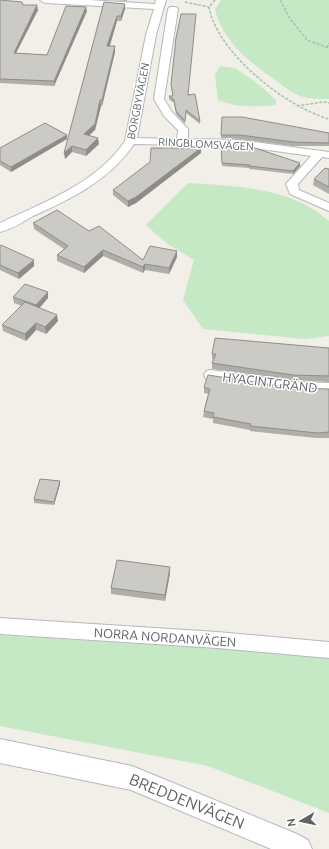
<svg xmlns="http://www.w3.org/2000/svg" width="329" height="849" font-family="Ubuntu,sans-serif">
<style>
.green{fill:#c5e8c5}
.lines{fill:none;stroke-linecap:round;stroke-linejoin:round}
.minor-casing{stroke:#b5b8bc;stroke-width:2}
.tertiary-casing{stroke:#b5b8bc;stroke-width:2}
.path{stroke:#9cc7a9;stroke-width:1.5;stroke-dasharray:3 1.5;stroke-linecap:butt}
.minor{fill:#fff;fill-rule:evenodd}
.tertiary{fill:#fff;fill-rule:evenodd}
.wall{fill:#afaea9}
.shaded-wall{fill:#8f8d8a}
.building{fill:#cccac5;stroke:#8f8d8a}
.labels{text-anchor:middle;stroke-width:3;stroke-linejoin:round;paint-order:stroke}
.far-street-label{font-size:11px;fill:#5f6368;stroke:#fff}
.street-label{font-size:13px;fill:#5f6368;stroke:#fff}
.near-street-label{font-size:16px;fill:#5f6368;stroke:#fff}
</style>
<rect width="100%" height="100%" fill="#f1efe8"/>
<g class="green">
<path d="M221,0H329V99C319,99 305,99 296,94C289,91 282,85 275,80C250,62 222,41 215,9Z"/>
<path d="M220,66L235,68L257,83L276,100V105C253,107 240,108 218,100L215,75Z"/>
<path d="M188,183C236,186 291,187 329,221V336L305,339L203,329L183,300L194,260L166,243L146,225Z"/>
<polygon points="0,635 329,656 329,813 208,766 0,726"/>
</g>
<g class="lines">
<g class="minor-casing">
<g id="minor">
<path d="M40,0H89L155,4L156,0H166L156,35L137,138L177,139L178,130L164,116L154,99L168,9L170,7H176L178,9L164,99L172,112L188,129V139L240,140L329,152V158L322,157L298,184L299,190L329,203V211L290,194L286,184L311,156L240,146L134,144C110,180 71,199 33,216C23,222 12,229 0,232V223C44,202 97,183 125,141L146,35L154,9L45,3Z"/>
<polygon points="211,370 292,382 329,383 329,393 292,392 206,379 204,375 206,371"/>
<polygon points="0,618 217,632 329,642 329,658 217,648 0,634"/>
</g>
</g>
<g class="tertiary-casing">
<polygon id="tertiary" points="0,739 132,766 297,834 308,840 312,849 271,849 131,790 0,763"/>
</g>
<g class="path">
<path d="M215,0L209,7C217,53 286,107 329,119"/>
<polyline points="280,0 289,17 307,40 329,48"/>
<polyline points="185,2 209,7"/>
<polyline points="327,48 329,43"/>
<polyline points="297,106 323,102 329,103"/>
</g>
<use href="#minor" class="minor"/>
<use href="#tertiary" class="tertiary"/>
</g>
<g class="wall">
<polygon points="0,0 23,5 38,10 16,53 47,55 87,11 54,86 0,83"/>
<polygon points="114,0 127,0 127,1"/>
<polygon points="104,2 125,4 125,9 121,21 117,21 109,46 115,52 102,106 101,106 95,130 89,135 99,144 86,156 72,152 65,159"/>
<polygon points="171,84 188,95 200,121 200,124 186,113 185,124 176,114 174,103 169,99 169,96 173,96"/>
<polygon points="222,117 329,133 329,146 292,146 240,139 221,138"/>
<polygon points="67,135 67,139 11,172 0,165 0,148"/>
<polygon points="221,144 300,166 293,174 249,169 249,168 222,166"/>
<polygon points="201,153 136,203 128,207 113,195 113,190"/>
<polygon points="329,169 329,194 313,185 314,179"/>
<polygon points="33,223 89,231 143,260 177,257 169,274 145,270 143,273 103,256 84,273 57,261 57,255 64,249 34,229"/>
<polygon points="0,246 34,266 19,279 0,270"/>
<polygon points="13,297 48,298 39,308 58,321 46,334 36,330 26,341 3,331 2,325 22,306 14,303"/>
<polygon points="329,348 329,382 292,380 212,369 212,363 214,360 212,359 212,354"/>
<polygon points="204,387 293,388 329,389 329,438 316,438 250,431 250,430 213,423 213,419 203,417 204,411 208,394 204,393"/>
<polygon points="60,481 60,484 54,505 34,503 34,499"/>
<polygon points="170,573 165,601 111,594 111,588"/>
</g>
<g class="shaded-wall">
<polygon points="125,4 125,9 121,21 121,16"/>
<polygon points="37,5 38,10 14,57 14,53"/>
<polygon points="86,7 87,11 54,86 54,81"/>
<polygon points="117,16 117,21 108,52 107,46"/>
<polygon points="115,46 115,52 102,106 102,100"/>
<polygon points="100,100 101,106 95,130 84,140 84,134"/>
<polygon points="67,135 67,139 11,172 11,167"/>
<polygon points="98,138 99,144 86,156 86,150"/>
<polygon points="72,146 72,152 65,159 64,153"/>
<polygon points="201,148 201,153 136,203 128,207 128,201"/>
<polygon points="300,163 300,166 293,174 293,171"/>
<polygon points="103,250 103,256 84,273 84,267"/>
<polygon points="177,251 177,257 169,274 169,268"/>
<polygon points="34,260 34,266 19,279 18,273"/>
<polygon points="145,264 145,270 143,273 143,267"/>
<polygon points="48,292 48,298 37,311 36,305"/>
<polygon points="57,315 58,321 46,334 45,327"/>
<polygon points="36,323 36,330 26,341 25,334"/>
<polygon points="60,481 60,484 54,505 54,502"/>
<polygon points="170,567 170,573 165,601 165,595"/>
</g>
<g class="building">
<polygon points="0,0 22,2 23,5 37,5 14,53 47,55 66,6 86,7 54,81 0,79"/>
<polygon points="104,2 125,4 121,16 117,16 107,46 115,46 102,100 100,100 95,124 84,134 98,138 86,150 72,146 64,153"/>
<polygon points="181,14 196,14 188,95 195,94 200,121 186,110 185,121 176,111 174,100 169,96 173,96 171,84 176,38"/>
<polygon points="222,117 242,117 329,133 329,143 293,142 240,135 221,135"/>
<polygon points="45,123 67,135 11,167 0,161 0,148"/>
<polygon points="221,144 249,146 300,163 293,171 249,166 250,165 222,163"/>
<polygon points="151,148 201,148 136,197 128,201 113,190 150,162"/>
<polygon points="325,168 329,169 329,187 314,179"/>
<polygon points="57,210 89,231 99,226 143,260 150,246 177,251 169,268 145,264 143,267 103,250 84,267 57,255 68,246 33,223"/>
<polygon points="1,245 34,260 18,273 0,265 0,246"/>
<polygon points="25,284 48,292 36,305 13,297"/>
<polygon points="25,302 57,315 45,327 36,323 25,334 2,325"/>
<polygon points="215,338 329,348 329,376 293,375 212,363 216,354 212,354"/>
<polygon points="208,375 293,388 329,389 329,432 317,433 250,426 251,424 213,417 214,413 204,411 210,389 204,387"/>
<polygon points="40,479 60,481 54,502 34,499"/>
<polygon points="117,560 170,567 165,595 111,588"/>
</g>
<g class="labels">
<g class="far-street-label">
<text transform="translate(138 101) rotate(-79)" y="4">BORGBYVÄGEN</text>
<text transform="translate(206 144) rotate(3)" y="4">RINGBLOMSVÄGEN</text>
</g>
<g class="street-label">
<text transform="translate(270 382) rotate(7)" y="5">HYACINTGRÄND</text>
<text transform="translate(165 637) rotate(4)" y="5">NORRA NORDANVÄGEN</text>
</g>
<g class="near-street-label">
<text transform="translate(187 801) rotate(22)" y="6">BREDDENVÄGEN</text>
</g>
</g>
<g transform="translate(301 821) rotate(261)" stroke="#ffffff" stroke-width="3" paint-order="stroke">
<path d="M0-3L7 15L0 10L-7 15Z" fill="#5f6368"/>
<text y="-6" font-size="11" font-weight="bold" text-anchor="middle" fill="#5f6368">N</text>
</g>
</svg>
